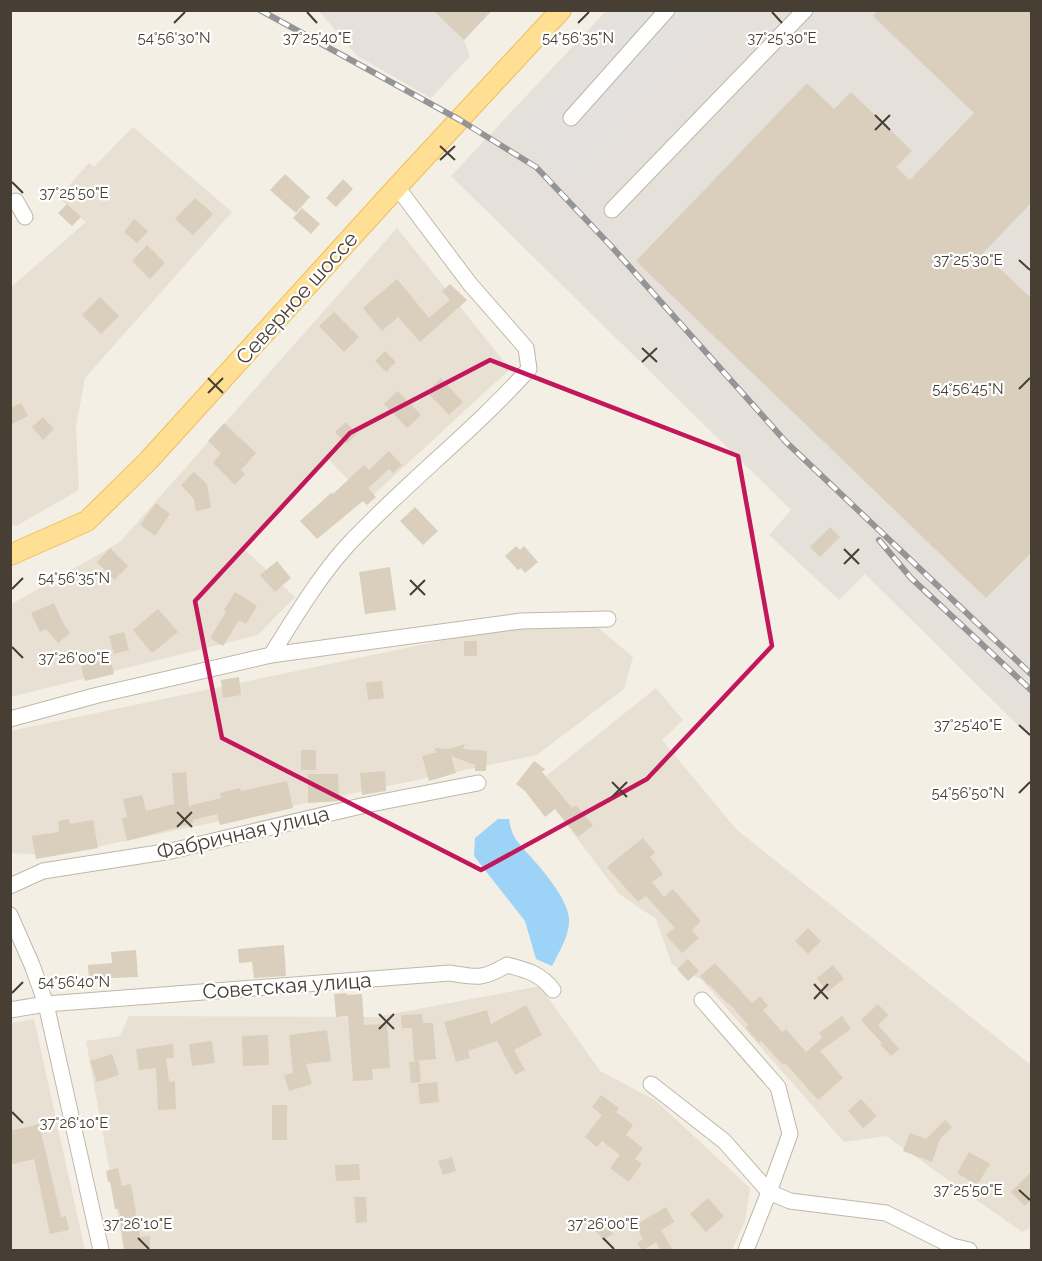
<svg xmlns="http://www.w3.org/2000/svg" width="1042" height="1261" font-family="Raleway,sans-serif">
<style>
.residential{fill:#e8e1d3}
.industrial{fill:#e6e0da}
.parking{fill:#e4e2de}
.water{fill:#9cd3f6}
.building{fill:#dacebc}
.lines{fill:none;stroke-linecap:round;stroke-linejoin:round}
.minor-casing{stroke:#c0b7a7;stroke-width:17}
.major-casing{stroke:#eebf59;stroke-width:22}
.minor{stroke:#fff;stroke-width:15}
.major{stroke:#ffdf93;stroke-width:20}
.rail-casing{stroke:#959595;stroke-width:6}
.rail{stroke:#fff;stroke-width:4;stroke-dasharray:11;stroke-linecap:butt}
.marked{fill:none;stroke:#c2185b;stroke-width:4.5;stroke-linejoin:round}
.ticks{fill:none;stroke:#473f34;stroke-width:2}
.labels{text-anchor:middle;stroke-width:4.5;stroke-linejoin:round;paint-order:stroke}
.street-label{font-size:21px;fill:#473f34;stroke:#fff}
.ticks-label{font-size:15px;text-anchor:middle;fill:#473f34;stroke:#fff;stroke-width:4.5;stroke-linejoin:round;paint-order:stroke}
</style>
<rect width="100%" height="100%" fill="#f4efe5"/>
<g class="residential">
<polygon points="133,127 232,212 85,378 76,427 79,490 16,526 10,524 10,288 86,222 58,198 89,163 94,167"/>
<polygon points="397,228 510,369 368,500 328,459 243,548 295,597 258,635 11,697 10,605 120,542"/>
<polygon points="596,626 633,657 624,689 537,755 53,856 11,853 10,731 487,631"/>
<polygon points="656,688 683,720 662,740 736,829 1031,1065 1031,1227 1022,1232 886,1136 844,1142 702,980 672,965 656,919 619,894 536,784"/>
<polygon points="540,986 600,1071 655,1100 750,1188 745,1221 732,1250 124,1250 86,1041 120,1036 129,1016 375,1017"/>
<polygon points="34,1019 85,1250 11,1250 11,1023"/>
</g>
<g class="industrial">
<polygon points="319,11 492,11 464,40 470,56 431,98 357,56"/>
<polygon points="606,11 1031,11 1031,738 865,574 839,600 769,535 791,510 451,176"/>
</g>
<polygon class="parking" points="620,11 732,11 569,182 510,127"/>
<path class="water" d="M498,819H509C512,838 517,841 529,855C542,869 567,898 569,918C570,935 559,952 552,966L536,959L525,921L474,856L475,838Z"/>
<g class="building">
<polygon points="433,10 492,10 464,40"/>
<polygon points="878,10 1032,10 1032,202 983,253 1032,299 1032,552 986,598 636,261 807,83 834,109 851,92 912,151 896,167 910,180 974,113 873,16"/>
<polygon points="285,174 310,197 296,213 270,190"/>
<polygon points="343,179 353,189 336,207 326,198"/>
<polygon points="195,198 213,214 193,235 175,219"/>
<polygon points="67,204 81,217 72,226 58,213"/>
<polygon points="302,208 320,224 311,234 293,218"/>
<polygon points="134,219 148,231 137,243 124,232"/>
<polygon points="147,245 165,263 150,279 132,261"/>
<polygon points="397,279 429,318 450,300 442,291 450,284 467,300 420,342 398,317 382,331 363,308"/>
<polygon points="100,297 119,316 101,334 82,315"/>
<polygon points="334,312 359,337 344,352 319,326"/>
<polygon points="385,351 396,362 386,372 375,361"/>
<polygon points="441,378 463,402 449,415 427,392"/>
<polygon points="398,391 421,415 407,428 384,404"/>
<polygon points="21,403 28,416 10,425 10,408"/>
<polygon points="43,417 54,429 43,440 32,427"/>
<polygon points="346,422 357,434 346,444 335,432"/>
<polygon points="224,423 256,453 241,470 245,474 235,485 213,463 221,453 208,441"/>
<polygon points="389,451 402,465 393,473 389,469 368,488 376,497 367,505 363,501 317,539 300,521 331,493 333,494 364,465 369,470"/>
<polygon points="194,472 207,484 211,508 196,511 194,499 181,485"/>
<polygon points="156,503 170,514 155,536 140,525"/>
<polygon points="415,507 438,531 423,545 400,521"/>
<polygon points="830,527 840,537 820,557 810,547"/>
<polygon points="516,546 520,550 524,546 538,562 525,573 521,568 518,570 505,556"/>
<polygon points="110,548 128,566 114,580 97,562"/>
<polygon points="277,561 291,578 275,592 260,575"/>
<polygon points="390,567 396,610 365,614 359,572"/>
<polygon points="235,592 257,606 246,624 239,620 223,646 210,638 226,612 224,610"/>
<polygon points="54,603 64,625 70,633 58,643 46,629 40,632 31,613"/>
<polygon points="158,609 178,632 152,653 133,630"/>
<polygon points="124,632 129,650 114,654 109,636"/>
<rect x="464" y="641" width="13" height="15"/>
<polygon points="110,658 114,674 85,681 81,666"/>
<polygon points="239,677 241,695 223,698 221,680"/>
<polygon points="382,681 384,698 368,700 366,683"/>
<polygon points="465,744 463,749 487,751 486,771 475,771 475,765 451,756 456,773 429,781 422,756 438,752 435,751 435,748 448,749"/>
<rect x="301" y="750" width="15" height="20"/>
<polygon points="534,761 545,769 542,772 572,808 576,805 593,825 578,837 555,809 545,817 525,791 516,784"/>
<polygon points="385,771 386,791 362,795 360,773"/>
<polygon points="186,772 189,806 221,798 220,793 240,788 241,791 287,781 293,808 220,825 217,814 193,820 193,823 127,841 122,819 127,817 123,799 142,795 146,811 174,804 172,773"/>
<polygon points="308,774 338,774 339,801 308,803"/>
<polygon points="69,819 70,824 93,820 98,848 36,859 32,836 59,832 58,821"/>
<polygon points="643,838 655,853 650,857 663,874 652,882 664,897 673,889 701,921 692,930 699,938 682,953 666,935 675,928 646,896 638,902 607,867"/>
<polygon points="808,928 821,941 808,954 795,941"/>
<polygon points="284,945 286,976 254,978 252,962 239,963 238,949"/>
<polygon points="136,950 138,977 89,979 88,965 112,963 111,952"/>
<polygon points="688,959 699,971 688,981 677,969"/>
<polygon points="715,963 752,1003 760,996 768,1006 763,1010 782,1032 786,1029 806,1052 822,1038 819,1033 842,1016 851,1029 820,1051 843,1078 818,1100 785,1063 783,1065 761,1041 759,1043 746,1028 748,1025 729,1003 728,1004 709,984 708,985 700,976"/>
<polygon points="833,965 844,979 827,992 817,978"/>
<polygon points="347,993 347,995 362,994 364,1025 387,1024 390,1068 372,1069 373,1080 353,1081 348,1016 336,1017 334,994"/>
<polygon points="878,1004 888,1015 878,1025 899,1049 891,1056 880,1044 882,1043 861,1020"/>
<polygon points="526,1005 542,1035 514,1050 525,1070 515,1075 497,1041 468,1051 470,1058 456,1062 444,1022 487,1010 491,1024"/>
<polygon points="422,1014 423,1023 433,1023 436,1059 414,1061 412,1028 402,1028 401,1015"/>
<polygon points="327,1030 331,1061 306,1064 312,1084 289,1091 284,1075 293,1073 289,1035"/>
<polygon points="268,1035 269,1065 243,1066 242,1036"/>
<polygon points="212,1041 215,1063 192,1066 189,1044"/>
<polygon points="173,1044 174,1058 166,1058 169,1082 175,1081 176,1109 158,1110 156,1068 139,1070 136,1049"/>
<polygon points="112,1054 119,1075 97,1082 90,1061"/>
<polygon points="419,1061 421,1082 411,1083 409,1062"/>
<polygon points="437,1082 439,1102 420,1104 418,1084"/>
<polygon points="601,1095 619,1108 616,1112 633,1125 626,1135 643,1148 635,1159 642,1164 629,1182 610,1168 620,1155 602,1141 597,1147 585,1137 602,1115 592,1107"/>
<polygon points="861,1099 877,1116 863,1128 848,1111"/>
<rect x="272" y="1105" width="15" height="35"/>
<polygon points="945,1120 952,1127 940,1139 932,1162 903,1151 910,1133 926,1139"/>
<polygon points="39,1124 61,1217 66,1216 69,1230 50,1234 34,1159 13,1164 10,1151 10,1131"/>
<polygon points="969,1152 990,1164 977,1185 957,1173"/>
<polygon points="452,1157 456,1171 443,1175 438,1161"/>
<polygon points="359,1164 360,1180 336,1181 335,1165"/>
<polygon points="118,1168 122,1186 131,1184 140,1237 150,1236 150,1249 124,1250 119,1209 115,1209 110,1182 108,1182 106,1171"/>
<polygon points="1032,1171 1032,1200 1025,1206 1011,1192"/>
<polygon points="354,1197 366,1197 367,1222 356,1223"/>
<polygon points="708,1198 724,1216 706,1232 690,1214"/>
<polygon points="666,1207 674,1222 661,1230 673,1251 661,1251 656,1242 642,1251 637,1243 643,1239 635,1225"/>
<polygon points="604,1221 613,1234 603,1240 594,1228"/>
</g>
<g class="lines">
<g class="minor-casing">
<g id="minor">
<polyline points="571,118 667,10"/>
<polyline points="10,203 16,201 25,217"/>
<polyline points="612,210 805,10"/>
<path d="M271,655C294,619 318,578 346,547C404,484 473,432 529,369L526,348L470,284L397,187"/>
<polyline points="10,719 98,695 271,655 521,621 608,619"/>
<polyline points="10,886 43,871 171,851 361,806 478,783"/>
<polyline points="10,915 32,965 46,1004 101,1250"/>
<path d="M10,1010L46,1004L450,973C478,978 483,979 507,965C527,970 541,974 553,990"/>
<polyline points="651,1084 724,1141 769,1192 790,1134 778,1087 702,1000"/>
<polyline points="746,1250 769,1192 790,1201 886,1213 952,1246 969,1250"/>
</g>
</g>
<g class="major-casing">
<polyline id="major" points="10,555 87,521 148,461 397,187 561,10"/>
</g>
<use href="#minor" class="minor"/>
<use href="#major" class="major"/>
<g class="rail-casing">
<g id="rail">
<polyline points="260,10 460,120 536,167 611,246 786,442 1032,675"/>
<polyline points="879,540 911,578 1032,691"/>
</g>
</g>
<use href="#rail" class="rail"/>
</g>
<path class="marked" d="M490,360L738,456L772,646L647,779L481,870L222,738L195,601L350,433Z"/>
<path class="ticks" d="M307,12L317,23M772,12L782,23M174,23L185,12M578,23L589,12M875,115L890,130M875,130L890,115M440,146L455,160M440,160L455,146M12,182L23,193M1019,260L1030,270M642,348L657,362M642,362L657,348M208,378L223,393M1019,389L1030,378M208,393L223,378M844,549L859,564M844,564L859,549M410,580L425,595M12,589L23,578M410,595L425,580M12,647L23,658M1019,725L1030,735M612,782L627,797M1019,793L1030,782M612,797L627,782M177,812L192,827M177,827L192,812M814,984L828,999M12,993L23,982M814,999L828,984M379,1014L394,1029M379,1029L394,1014M12,1112L23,1123M1019,1190L1030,1200M138,1238L149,1249M603,1238L614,1249"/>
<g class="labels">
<g class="street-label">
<text transform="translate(297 298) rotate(-48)" y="7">Северное шоссе</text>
<text transform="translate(243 833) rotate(-13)" y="7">Фабричная улица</text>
<text transform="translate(287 986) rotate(-4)" y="7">Советская улица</text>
</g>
</g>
<g class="ticks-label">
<text x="174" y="43">54°56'30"N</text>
<text x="317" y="43">37°25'40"E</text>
<text x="578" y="43">54°56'35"N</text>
<text x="782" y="43">37°25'30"E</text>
<text x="74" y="198">37°25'50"E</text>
<text x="968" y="265">37°25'30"E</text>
<text x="968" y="394">54°56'45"N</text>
<text x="74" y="583">54°56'35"N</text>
<text x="74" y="663">37°26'00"E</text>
<text x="968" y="730">37°25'40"E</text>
<text x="968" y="798">54°56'50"N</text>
<text x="74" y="987">54°56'40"N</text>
<text x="74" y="1128">37°26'10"E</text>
<text x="968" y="1195">37°25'50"E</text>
<text x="138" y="1229">37°26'10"E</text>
<text x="603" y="1229">37°26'00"E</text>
</g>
<rect width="1042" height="1261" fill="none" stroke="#473f34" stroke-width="24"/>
</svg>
